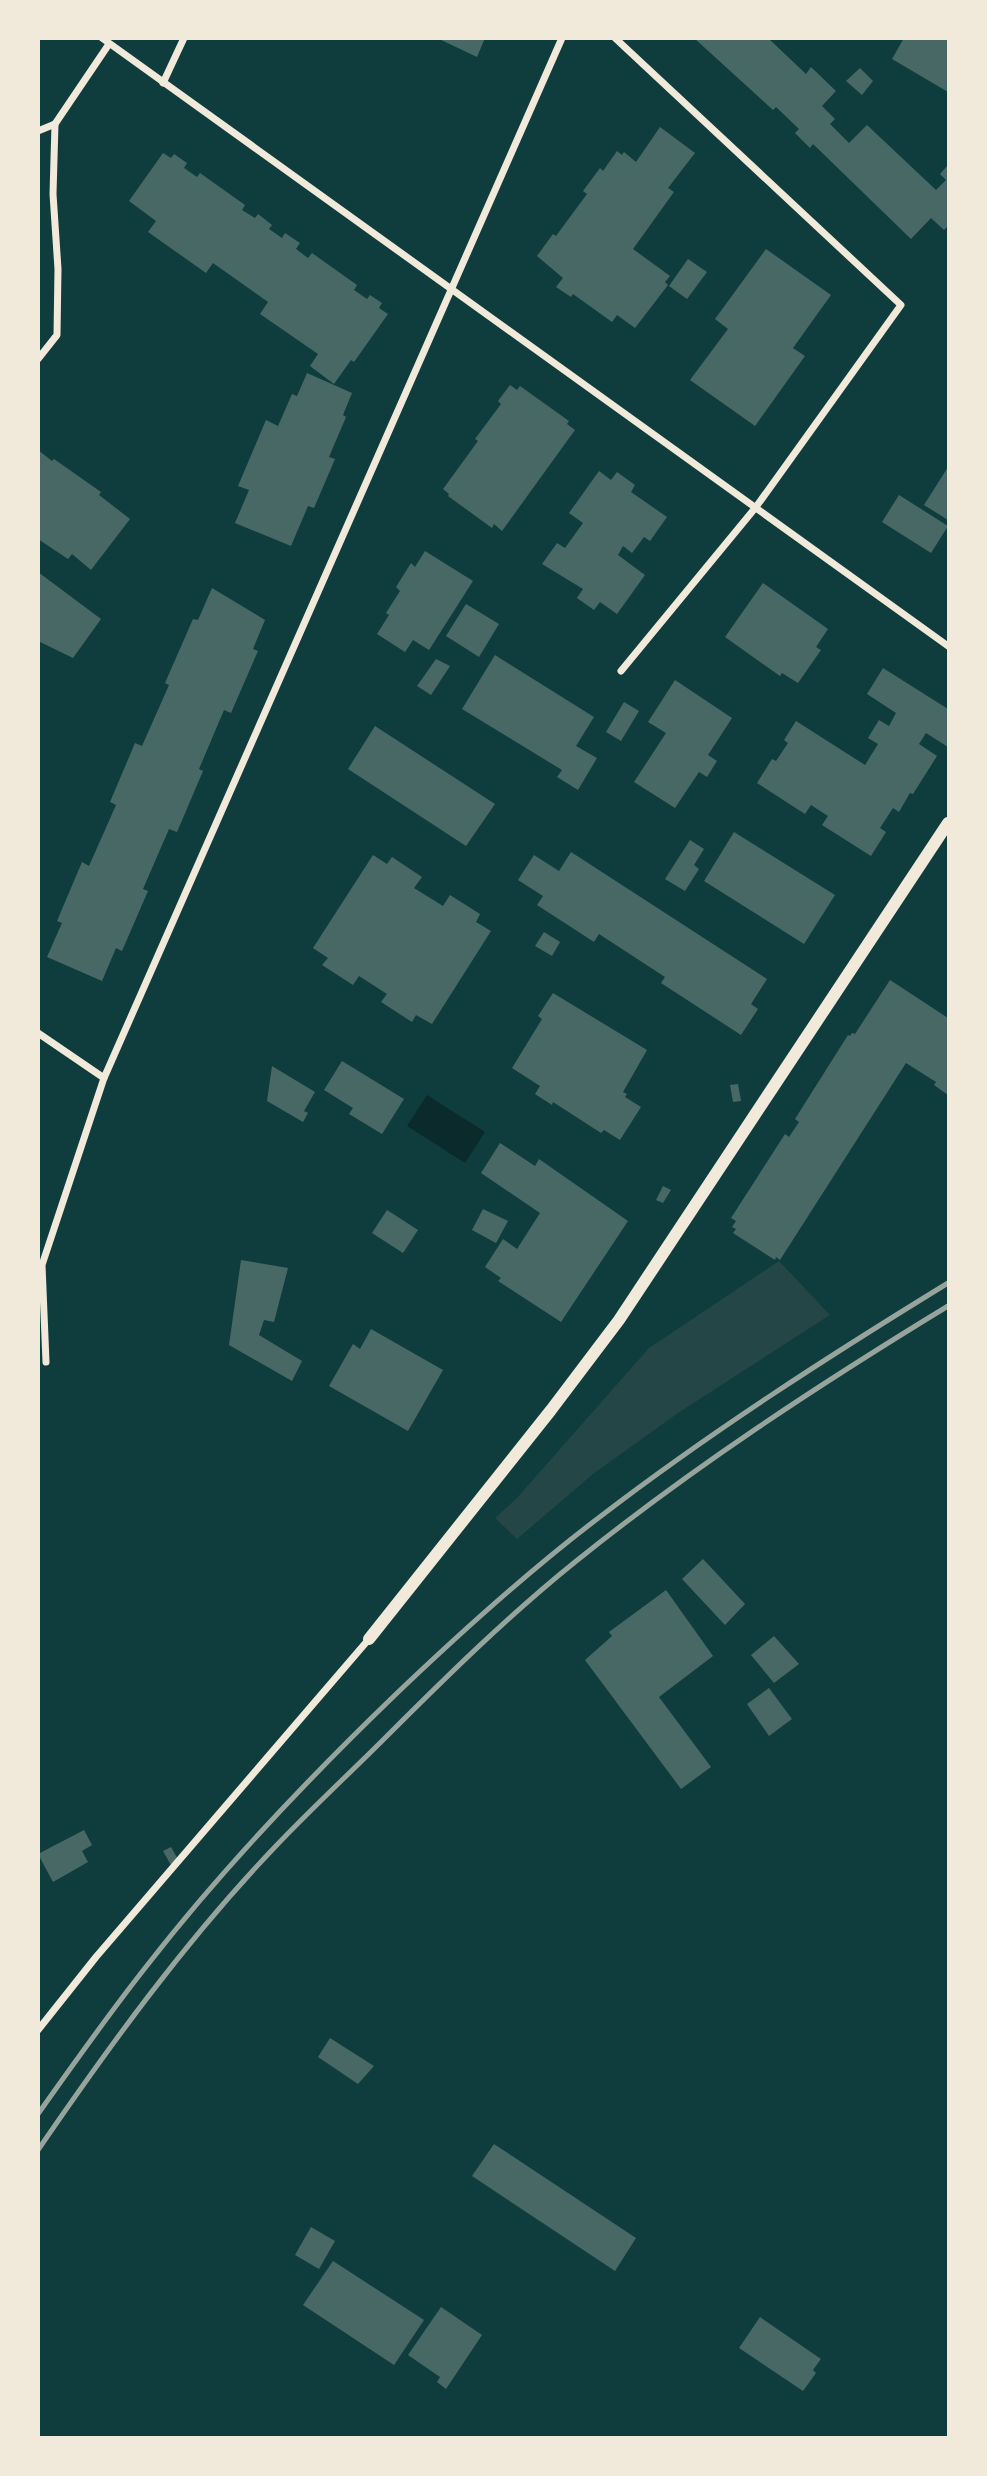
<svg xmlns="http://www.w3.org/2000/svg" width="987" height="2476" font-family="Bitter,serif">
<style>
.green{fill:#244646}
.water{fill:#0a2a2b}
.building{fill:#486865}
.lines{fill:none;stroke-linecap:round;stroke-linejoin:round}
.minor{stroke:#f1e9da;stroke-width:7}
.tertiary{stroke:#f1e9da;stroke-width:12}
.rail{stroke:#97a49c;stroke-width:5}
</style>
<rect width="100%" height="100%" fill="#0f3d3e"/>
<polygon class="green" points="779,1261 830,1315 678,1413 593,1474 517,1539 495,1518 516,1499 649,1348"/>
<polygon class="water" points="427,1095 485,1132 465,1163 407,1126"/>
<g class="building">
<polygon points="437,38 485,38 477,57"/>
<polygon points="694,38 768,38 806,74 811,67 836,91 822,106 835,119 830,124 849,143 867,125 936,190 946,180 940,174 948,165 948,226 944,230 931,218 911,239 813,144 810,148 795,133 799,129 776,107 773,110"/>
<polygon points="904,38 948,38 948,92 892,59"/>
<polygon points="860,68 873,81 862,95 846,81"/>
<polygon points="660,127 695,153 668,188 674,192 633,249 670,276 665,282 668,285 635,328 617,315 612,322 573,294 571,297 556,287 563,278 537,256 553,234 556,236 587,194 583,191 600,168 603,171 617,151 622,155 624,152 636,162"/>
<polygon points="163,153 171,158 174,154 187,163 184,168 197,177 200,173 245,205 242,210 255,218 258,214 272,225 269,229 282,238 285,233 300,243 296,249 308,258 312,253 357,285 354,290 367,299 370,295 382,303 379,308 388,314 354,362 351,360 334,384 310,366 318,354 260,314 268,302 213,263 206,273 148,232 156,221 129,201"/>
<polygon points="766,249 831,295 793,348 805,356 755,426 690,380 728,329 715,319"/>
<polygon points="688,259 707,272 687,299 669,286"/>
<polygon points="307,373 352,393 343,415 346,417 329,457 335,459 314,508 308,506 291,546 235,523 249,490 238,486 266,420 278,426 292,394 297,396"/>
<polygon points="510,385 517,390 520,386 569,421 567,424 575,430 502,531 494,524 492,528 448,496 449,494 443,489 478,441 475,439 501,404 498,401"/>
<polygon points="38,450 52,461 54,459 101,492 99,495 130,519 91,570 72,554 68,559 38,539"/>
<polygon points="948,467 948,520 924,505"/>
<polygon points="599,471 611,480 617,472 635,485 631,492 667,517 650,541 644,537 632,553 623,546 618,555 645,575 617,614 600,602 594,610 577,598 583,589 542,564 557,543 565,548 583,523 569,513"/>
<polygon points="899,495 948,526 931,553 882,522"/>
<polygon points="425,551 473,581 429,650 413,640 405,652 377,634 389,615 386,613 400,591 396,587 411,563 415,567"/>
<polygon points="38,572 101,619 73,658 38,641"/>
<polygon points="763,583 828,629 816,647 821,650 798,683 782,673 780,676 725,637"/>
<polygon points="212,588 265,620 253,649 258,651 231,713 224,710 199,769 203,771 177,832 169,829 143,889 148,891 122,951 116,948 102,981 47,957 62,923 57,921 82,862 89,866 116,805 110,802 135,743 142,746 169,685 165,683 193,619 198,620"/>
<polygon points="466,604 499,624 479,657 446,636"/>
<polygon points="495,655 594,717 576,746 597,758 578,790 557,777 562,770 462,709"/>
<polygon points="436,659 450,666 431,695 417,686"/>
<polygon points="883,668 948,709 948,747 926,733 919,744 937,756 913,794 910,793 899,812 893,808 880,828 886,832 871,856 822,825 828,816 811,805 805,814 757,783 772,759 776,761 788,743 784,740 796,721 865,765 878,744 868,738 879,720 889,726 896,713 867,694"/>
<polygon points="675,680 732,718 708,755 717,761 707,777 699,772 675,808 634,782 666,733 648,722"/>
<polygon points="624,702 639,711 621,741 606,732"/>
<polygon points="375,726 495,804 466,846 348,769"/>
<polygon points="734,832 835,895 804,944 704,881"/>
<polygon points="690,840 704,849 694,865 699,869 685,891 665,879"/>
<polygon points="571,852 767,979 751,1004 758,1009 741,1035 661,983 665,977 599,934 594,942 537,905 543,896 518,880 534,855 559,871"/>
<polygon points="373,855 387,864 392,857 422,877 414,888 443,906 450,895 480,914 476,922 491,931 432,1024 416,1015 412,1022 381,1002 387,994 359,976 353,985 322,965 328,958 313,948"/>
<polygon points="544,932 560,942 552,956 535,946"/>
<polygon points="890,980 948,1018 948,1095 934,1085 936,1082 906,1063 780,1260 776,1257 775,1260 733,1233 736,1229 732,1227 736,1221 731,1218 785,1134 789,1137 799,1122 795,1119 848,1035 850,1036 852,1033 855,1034"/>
<polygon points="553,993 647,1050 623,1092 627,1094 625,1097 641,1107 620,1140 604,1130 601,1133 553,1102 552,1105 535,1094 540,1086 512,1068 542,1019 538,1016"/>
<polygon points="342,1061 404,1099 382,1134 349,1114 353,1108 324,1090"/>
<polygon points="272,1066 315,1092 304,1111 308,1113 303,1122 267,1101"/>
<polygon points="738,1084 741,1101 733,1102 730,1085"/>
<polygon points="500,1143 535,1166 539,1159 628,1221 561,1322 498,1281 501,1278 485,1267 503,1239 517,1249 540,1213 481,1173"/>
<polygon points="663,1186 671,1190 663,1203 656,1200"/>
<polygon points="483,1209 508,1221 496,1243 472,1230"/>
<polygon points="387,1210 418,1230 403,1253 372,1233"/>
<polygon points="241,1260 288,1268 274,1322 264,1320 259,1335 302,1361 292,1381 229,1345"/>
<polygon points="371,1329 443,1370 408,1431 329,1386 353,1344 360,1349"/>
<polygon points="703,1559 745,1604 725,1625 682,1579"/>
<polygon points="666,1590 713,1656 659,1697 711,1767 681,1789 585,1660 612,1636 609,1632"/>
<polygon points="774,1636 799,1664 774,1683 751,1655"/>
<polygon points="769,1688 792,1719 769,1736 747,1704"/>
<polygon points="84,1830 92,1845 82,1851 88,1862 53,1882 38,1854"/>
<polygon points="171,1847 180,1863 172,1867 163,1851"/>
<polygon points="330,2038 374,2066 358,2084 318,2057"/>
<polygon points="494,2144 636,2238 615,2271 472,2176"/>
<polygon points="311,2227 335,2241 319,2269 295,2255"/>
<polygon points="333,2261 424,2320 394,2365 303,2305"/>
<polygon points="441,2307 482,2335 446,2389 437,2382 440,2377 408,2355"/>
<polygon points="760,2317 821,2359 813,2370 816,2373 803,2391 739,2348"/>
</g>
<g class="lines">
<g class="minor">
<polyline points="102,38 948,646"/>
<polyline points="615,38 901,305 756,507 621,671"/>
<polyline points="163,83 184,38"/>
<polyline points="38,131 55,124 109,44"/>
<polyline points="38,359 57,335 58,269 53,194 55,124"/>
<polyline points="38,1033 104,1078"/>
<polyline points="46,1362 42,1265 104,1078 562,38"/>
<polyline points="38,2030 96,1957 369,1639"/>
</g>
<polyline class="tertiary" points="369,1639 551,1410 619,1320 948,823"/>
<g class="rail">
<path d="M38,2114C74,2063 110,2012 149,1963C223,1868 307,1780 394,1696C460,1633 528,1571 601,1516C712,1431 829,1356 948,1283"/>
<path d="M38,2150C110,2045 186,1940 274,1848C310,1810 349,1774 386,1737C447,1676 508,1616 575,1562C693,1467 820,1384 948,1306"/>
</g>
</g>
<rect width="987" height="2476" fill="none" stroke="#f1e9da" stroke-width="80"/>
</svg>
